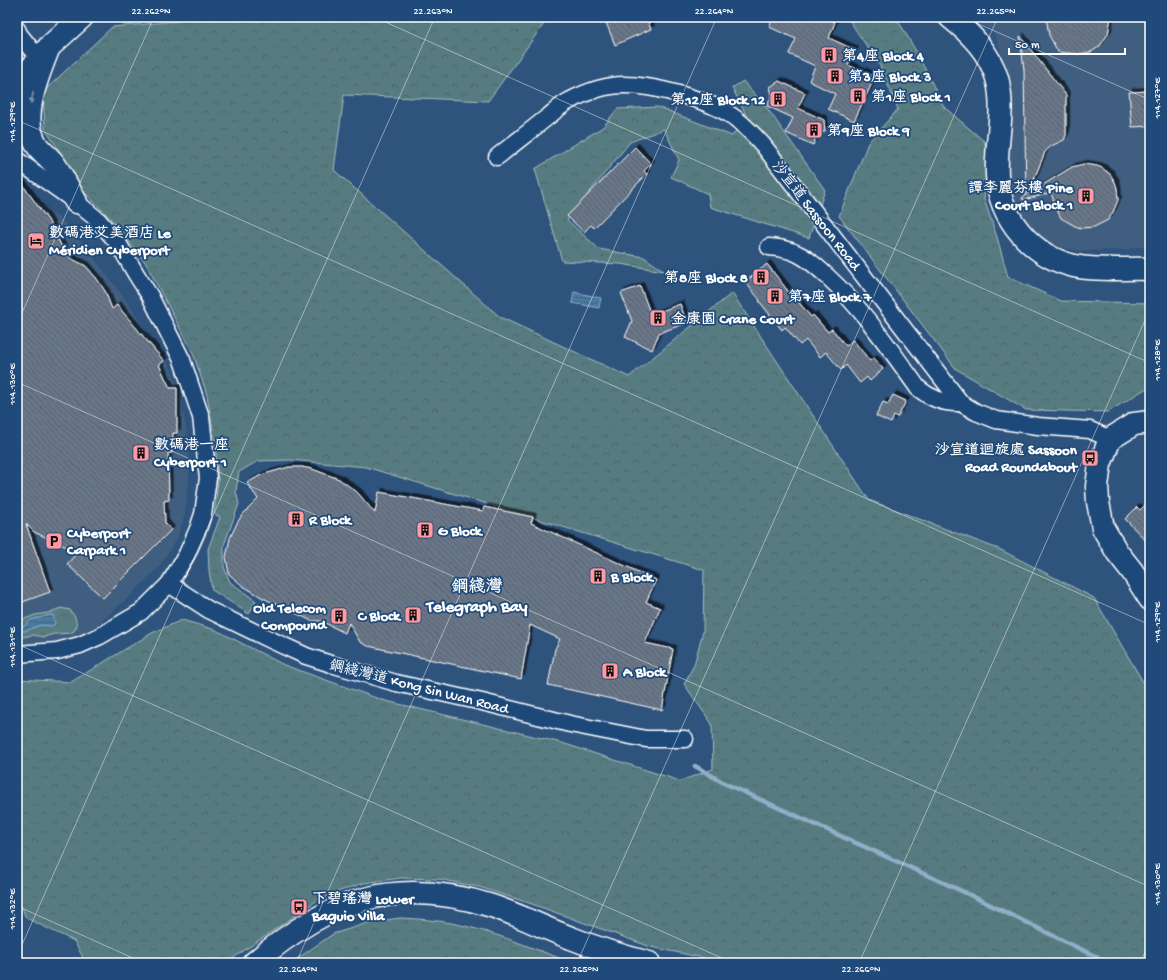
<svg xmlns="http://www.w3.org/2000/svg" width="1167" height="980" font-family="'Gochi Hand','LXGW WenKai TC',sans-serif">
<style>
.built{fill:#3f5e80}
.grass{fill:url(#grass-tufts);stroke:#abbec0}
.forest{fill:url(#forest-crowns);stroke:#abbec0}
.water{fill:url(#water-rules);stroke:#90afc8}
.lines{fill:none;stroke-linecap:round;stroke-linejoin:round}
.stream{stroke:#90afc8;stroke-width:4.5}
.building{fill:url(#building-back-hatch);stroke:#fff;filter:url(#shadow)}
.street-casing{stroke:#fff;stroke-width:19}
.secondary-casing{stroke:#fff;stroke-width:25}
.street{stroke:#1f4a7a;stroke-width:16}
.secondary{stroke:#1f4a7a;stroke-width:22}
.oneway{fill:#7992af}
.ticks{fill:none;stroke:#fff;stroke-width:1;stroke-opacity:0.45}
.labels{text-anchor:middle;stroke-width:3.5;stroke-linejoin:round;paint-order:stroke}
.poi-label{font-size:15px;font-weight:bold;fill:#fff;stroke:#1f4a7a;text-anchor:start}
.street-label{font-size:15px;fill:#fff;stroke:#1f4a7a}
.quarter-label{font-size:17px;font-weight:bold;fill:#fff;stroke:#1f4a7a}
.neatline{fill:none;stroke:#fff;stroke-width:1.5}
.ticks-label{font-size:10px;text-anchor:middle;fill:#fff}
</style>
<defs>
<pattern id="grass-tufts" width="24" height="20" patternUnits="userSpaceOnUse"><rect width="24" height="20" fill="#577c81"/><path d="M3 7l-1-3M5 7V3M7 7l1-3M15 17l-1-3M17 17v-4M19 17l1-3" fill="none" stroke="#526466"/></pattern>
<pattern id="forest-crowns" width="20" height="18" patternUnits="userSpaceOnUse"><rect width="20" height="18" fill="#577c81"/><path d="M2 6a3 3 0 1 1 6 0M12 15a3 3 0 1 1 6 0" fill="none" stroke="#526466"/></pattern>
<pattern id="water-rules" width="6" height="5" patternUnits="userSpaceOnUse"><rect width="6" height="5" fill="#467aa4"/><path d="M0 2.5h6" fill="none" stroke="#496378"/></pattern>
<pattern id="building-back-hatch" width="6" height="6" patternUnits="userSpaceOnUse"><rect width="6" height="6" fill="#687688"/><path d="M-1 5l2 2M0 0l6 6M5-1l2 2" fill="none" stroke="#5a616a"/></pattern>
<filter id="shadow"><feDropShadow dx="3.5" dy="-3.5" stdDeviation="0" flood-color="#0009"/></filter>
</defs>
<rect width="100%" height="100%" fill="#2e537d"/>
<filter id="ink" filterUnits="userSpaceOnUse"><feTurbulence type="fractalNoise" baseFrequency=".025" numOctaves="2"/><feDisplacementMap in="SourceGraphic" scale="8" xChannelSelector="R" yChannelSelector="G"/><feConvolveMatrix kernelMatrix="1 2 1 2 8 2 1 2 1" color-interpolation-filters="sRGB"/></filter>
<g filter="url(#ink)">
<g class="built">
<polygon points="973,17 1150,17 1150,248 1134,247 1127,250 1079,251 1044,243 1022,226 1008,197 1005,169 1010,118 1009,75 995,35"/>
<polygon points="17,185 63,221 94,258 128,303 159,350 173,372 180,395 185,422 190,467 185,514 177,539 159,567 132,594 99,624 69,641 31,648 17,647"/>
</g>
<polygon class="grass" points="61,608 70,610 75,617 77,626 74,631 70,633 54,634 44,637 33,635 17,638 17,622 35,615 48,613"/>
<g class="forest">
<polygon points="182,17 549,17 488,101 344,95 334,170 500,317 629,377 732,293 869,500 1001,550 1094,598 1150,694 1150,963 728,963 651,947 532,904 479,887 438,879 401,878 364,883 322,897 226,963 86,963 74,941 26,918 17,895 17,679 71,682 152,633 182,620 216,630 284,665 382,700 562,743 680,781 713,769 712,724 684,684 694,665 703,631 704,570 366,467 290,460 258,461 239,472 236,491 239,504 224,545 224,567 230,582 256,601 249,614 212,590 209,570 208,549 220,517 214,514 218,481 215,441 207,395 193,353 145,262 111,219 77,185 66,161 45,129 43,92 112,27 178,21"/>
<polygon points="847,17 896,17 916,51 944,107 985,142 987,175 984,199 997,237 1008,277 1061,301 1150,303 1150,386 1108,412 1026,410 956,369 839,216 868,143 898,109 880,66"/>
<polygon points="743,81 767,108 825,190 809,238 710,207 708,194 671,177 679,160 664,129 630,142 567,220 599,249 644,257 664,271 620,264 562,261 535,169 603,127 617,109 658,107 732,136 747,116 732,88"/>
<path d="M400,918C423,919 447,921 469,927C505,936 539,951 573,963H291L333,934L368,923Z"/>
</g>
<g class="water">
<polygon points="574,292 601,298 599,308 572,303"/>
<polygon points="50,615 53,615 55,623 53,626 40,625 25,631 17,631 17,626 23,627 31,620"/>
</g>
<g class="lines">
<polyline class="stream" points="695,766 726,784 964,892 1109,963"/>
</g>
<g class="building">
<polygon points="612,17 646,17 651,29 615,45 605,20"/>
<polygon points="774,17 824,17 835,22 829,38 855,50 848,65 875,77 854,121 828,109 835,94 809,81 815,66 789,54 796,39 769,27"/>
<polygon points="1046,17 1111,17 1108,34 1099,47 1091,52 1079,54 1058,52 1049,35"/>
<polygon points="1020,36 1066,95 1066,135 1064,140 1051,146 1045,152 1028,194 1072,167 1084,164 1097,166 1102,168 1110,174 1115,182 1117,188 1118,200 1113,212 1108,220 1094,227 1081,228 1075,226 1061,218 1057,210 1051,193 1023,200 1022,198 1026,195 1024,70"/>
<polygon points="779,81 805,93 798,108 824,120 825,131 817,135 813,145 786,133 793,118 767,106 772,95 770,87"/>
<polygon points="1150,91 1150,126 1132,127 1129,92"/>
<polygon points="635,147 651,164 644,171 647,174 594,228 591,225 584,232 567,216"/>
<polygon points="17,177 48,220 65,253 72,259 86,266 97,279 105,291 112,309 117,305 164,361 159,365 170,388 177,388 177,433 173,433 172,453 168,453 169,500 164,501 165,523 171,530 103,598 67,564 78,552 34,532 26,524 50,592 17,604"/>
<polygon points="767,264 795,300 796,299 811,317 813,315 828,332 832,329 846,346 853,340 870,361 874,358 883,369 870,381 867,377 860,383 846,365 841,370 826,352 820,357 806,340 800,345 785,327 782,330 759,301 760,300 745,282"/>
<polygon points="640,286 651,315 680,304 687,323 659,333 652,350 625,337 632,321 621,293"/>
<polygon points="893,395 906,401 898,417 894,416 891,423 876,416 883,402 888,404"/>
<polygon points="289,467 302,467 312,469 339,479 357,492 375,513 379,492 483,511 484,507 533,517 531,523 656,580 646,602 660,608 645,643 673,649 662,710 548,685 555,649 560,639 530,625 521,679 368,646 360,642 349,623 345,633 321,621 312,621 263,598 243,586 229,574 226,557 230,538 237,523 242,515 258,499 247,483 261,475"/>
<polygon points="1150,500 1150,545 1125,519 1137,507 1140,510"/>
</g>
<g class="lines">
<g class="street-casing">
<g id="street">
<polyline points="17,29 19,34 39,59"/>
<path d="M497,157C513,144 529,132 545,119C553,113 561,105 569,101C586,92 606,85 624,85C653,85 709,100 732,116C744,124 753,134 763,145L961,403L976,412L996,420L1038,426L1090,430L1110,439"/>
<polyline points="17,160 76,202 98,220 118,243 136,274 150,296 182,360 201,417 208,478 203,514 198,529 187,554 169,584 141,612 100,636 80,645 57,651 17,654"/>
<path d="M769,247C779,248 789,249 798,254C809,259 818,268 827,276C863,309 890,349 918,388C931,399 944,404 961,403"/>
<polyline points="169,584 209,610 271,640 306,656 331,664 396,683 482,702 570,724 646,739 685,739"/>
</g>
</g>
<g class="secondary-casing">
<g id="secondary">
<path d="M950,17C971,34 989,52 997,78C1006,111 995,142 997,175C999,218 1032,256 1074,266C1097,271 1126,268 1150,269"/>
<path d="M49,47C39,73 20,115 35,142C39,151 49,156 55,165C63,176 69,190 76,202"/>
<polyline points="17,85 49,47 82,17"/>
<polyline points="1150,422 1134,424 1110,439 1100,464 1097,486 1098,502 1103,528 1117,552 1132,571 1150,599"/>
<path d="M254,963C328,899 395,876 492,906C519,915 544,928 571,938C596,948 622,956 649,963"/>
</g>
</g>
<use href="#street" class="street"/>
<use href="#secondary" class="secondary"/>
</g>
<defs><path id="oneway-solid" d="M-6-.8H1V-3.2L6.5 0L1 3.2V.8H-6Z"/></defs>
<use class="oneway" href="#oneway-solid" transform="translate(32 98) rotate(102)"/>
</g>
<path class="ticks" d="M374,17L1150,363M963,17L1150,100M17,120L1150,625M17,324L154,17M17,382L1150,887M17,644L733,963M17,906L144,963M17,956L435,17M296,963L717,17M577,963L998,17M859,963L1150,309M1140,963L1150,941"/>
<defs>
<g id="building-square" transform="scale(0.9)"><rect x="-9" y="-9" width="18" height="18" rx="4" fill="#ff9aa2" stroke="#1f4a7a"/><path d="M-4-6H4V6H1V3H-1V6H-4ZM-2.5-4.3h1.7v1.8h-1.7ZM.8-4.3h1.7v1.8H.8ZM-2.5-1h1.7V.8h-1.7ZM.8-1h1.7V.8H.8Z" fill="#111"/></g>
<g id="hotel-square" transform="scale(0.9)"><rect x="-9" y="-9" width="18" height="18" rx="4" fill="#ff9aa2" stroke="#1f4a7a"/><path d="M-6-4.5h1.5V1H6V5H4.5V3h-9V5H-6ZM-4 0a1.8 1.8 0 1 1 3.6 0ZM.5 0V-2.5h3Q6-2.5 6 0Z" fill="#111"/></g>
<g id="bus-square" transform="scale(0.9)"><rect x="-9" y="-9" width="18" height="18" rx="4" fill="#ff9aa2" stroke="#1f4a7a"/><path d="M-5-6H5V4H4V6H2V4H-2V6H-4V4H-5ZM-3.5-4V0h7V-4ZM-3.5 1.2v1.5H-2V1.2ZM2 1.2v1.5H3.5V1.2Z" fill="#111"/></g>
<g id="parking-square" transform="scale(0.9)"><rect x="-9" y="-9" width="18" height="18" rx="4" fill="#ff9aa2" stroke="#1f4a7a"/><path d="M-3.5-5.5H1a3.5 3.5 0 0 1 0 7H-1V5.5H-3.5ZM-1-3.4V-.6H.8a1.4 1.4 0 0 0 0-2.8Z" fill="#111"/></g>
</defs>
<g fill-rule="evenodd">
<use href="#building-square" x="829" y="55"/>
<use href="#building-square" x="835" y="76"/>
<use href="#building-square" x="858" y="96"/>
<use href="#building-square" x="778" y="99"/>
<use href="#building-square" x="814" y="130"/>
<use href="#building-square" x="1086" y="196"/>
<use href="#hotel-square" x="36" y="241"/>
<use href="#building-square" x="761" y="277"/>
<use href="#building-square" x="775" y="296"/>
<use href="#building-square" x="658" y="318"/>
<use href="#building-square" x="141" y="453"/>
<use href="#bus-square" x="1090" y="458"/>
<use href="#building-square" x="296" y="519"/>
<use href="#building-square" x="425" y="530"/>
<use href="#parking-square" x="54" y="541"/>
<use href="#building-square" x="598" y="576"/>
<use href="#building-square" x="413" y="615"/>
<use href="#building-square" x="339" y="616"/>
<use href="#building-square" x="610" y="671"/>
<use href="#bus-square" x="299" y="907"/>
</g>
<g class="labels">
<g class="poi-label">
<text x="842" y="60">第4座 Block 4</text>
<text x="848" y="81">第3座 Block 3</text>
<text x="871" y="101">第1座 Block 1</text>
<text x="765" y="104" text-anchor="end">第12座 Block 12</text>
<text x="827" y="135">第9座 Block 9</text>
<text x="1073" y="192" text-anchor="end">譚李麗芬樓 Pine<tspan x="1073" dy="17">Court Block 1</tspan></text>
<text x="49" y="237">數碼港艾美酒店 Le<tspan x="49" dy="17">Méridien Cyberport</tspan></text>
<text x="748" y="282" text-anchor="end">第8座 Block 8</text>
<text x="788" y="301">第7座 Block 7</text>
<text x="671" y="323">金康園 Crane Court</text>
<text x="154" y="449">數碼港一座<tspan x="154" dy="17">Cyberport 1</tspan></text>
<text x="1077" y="454" text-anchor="end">沙宣道迴旋處 Sassoon<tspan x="1077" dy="17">Road Roundabout</tspan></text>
<text x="309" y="524">R Block</text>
<text x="438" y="535">G Block</text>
<text x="67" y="537">Cyberport<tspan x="67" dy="17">Carpark 1</tspan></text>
<text x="611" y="581">B Block</text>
<text x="326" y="612" text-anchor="end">Old Telecom<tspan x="326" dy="17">Compound</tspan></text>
<text x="400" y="620" text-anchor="end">C Block</text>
<text x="623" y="676">A Block</text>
<text x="312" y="903">下碧瑤灣 Lower<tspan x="312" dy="17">Baguio Villa</tspan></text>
</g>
<g class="street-label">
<text transform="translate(817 215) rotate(52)" y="5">沙宣道 Sassoon Road</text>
<text transform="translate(419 686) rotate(14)" y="5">鋼綫灣道 Kong Sin Wan Road</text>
</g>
<g class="quarter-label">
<text x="477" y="591">鋼綫灣<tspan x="477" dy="20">Telegraph Bay</tspan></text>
</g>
</g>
<rect width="1167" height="980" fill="none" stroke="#1f4a7a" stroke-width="44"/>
<path d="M1009 48v6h116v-6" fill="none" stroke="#ffffff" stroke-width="2"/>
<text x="1015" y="48" font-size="12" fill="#ffffff" stroke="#1f4a7a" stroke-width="3" paint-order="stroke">50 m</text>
<rect x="22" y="22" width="1123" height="936" class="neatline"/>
<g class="ticks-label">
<text x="151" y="14">22.262°N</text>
<text x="433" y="14">22.263°N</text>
<text x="714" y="14">22.264°N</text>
<text x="996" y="14">22.265°N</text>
<text transform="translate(1156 98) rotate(-90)" y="4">114.127°E</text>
<text transform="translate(11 122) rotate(-90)" y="4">114.129°E</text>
<text transform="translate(1156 360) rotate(-90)" y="4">114.128°E</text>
<text transform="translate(11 384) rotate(-90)" y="4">114.130°E</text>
<text transform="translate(1156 622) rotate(-90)" y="4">114.129°E</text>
<text transform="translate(11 647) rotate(-90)" y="4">114.131°E</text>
<text transform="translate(1156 884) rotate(-90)" y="4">114.130°E</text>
<text transform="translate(11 909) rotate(-90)" y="4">114.132°E</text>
<text x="298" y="972">22.264°N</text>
<text x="579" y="972">22.265°N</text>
<text x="861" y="972">22.266°N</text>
</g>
</svg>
